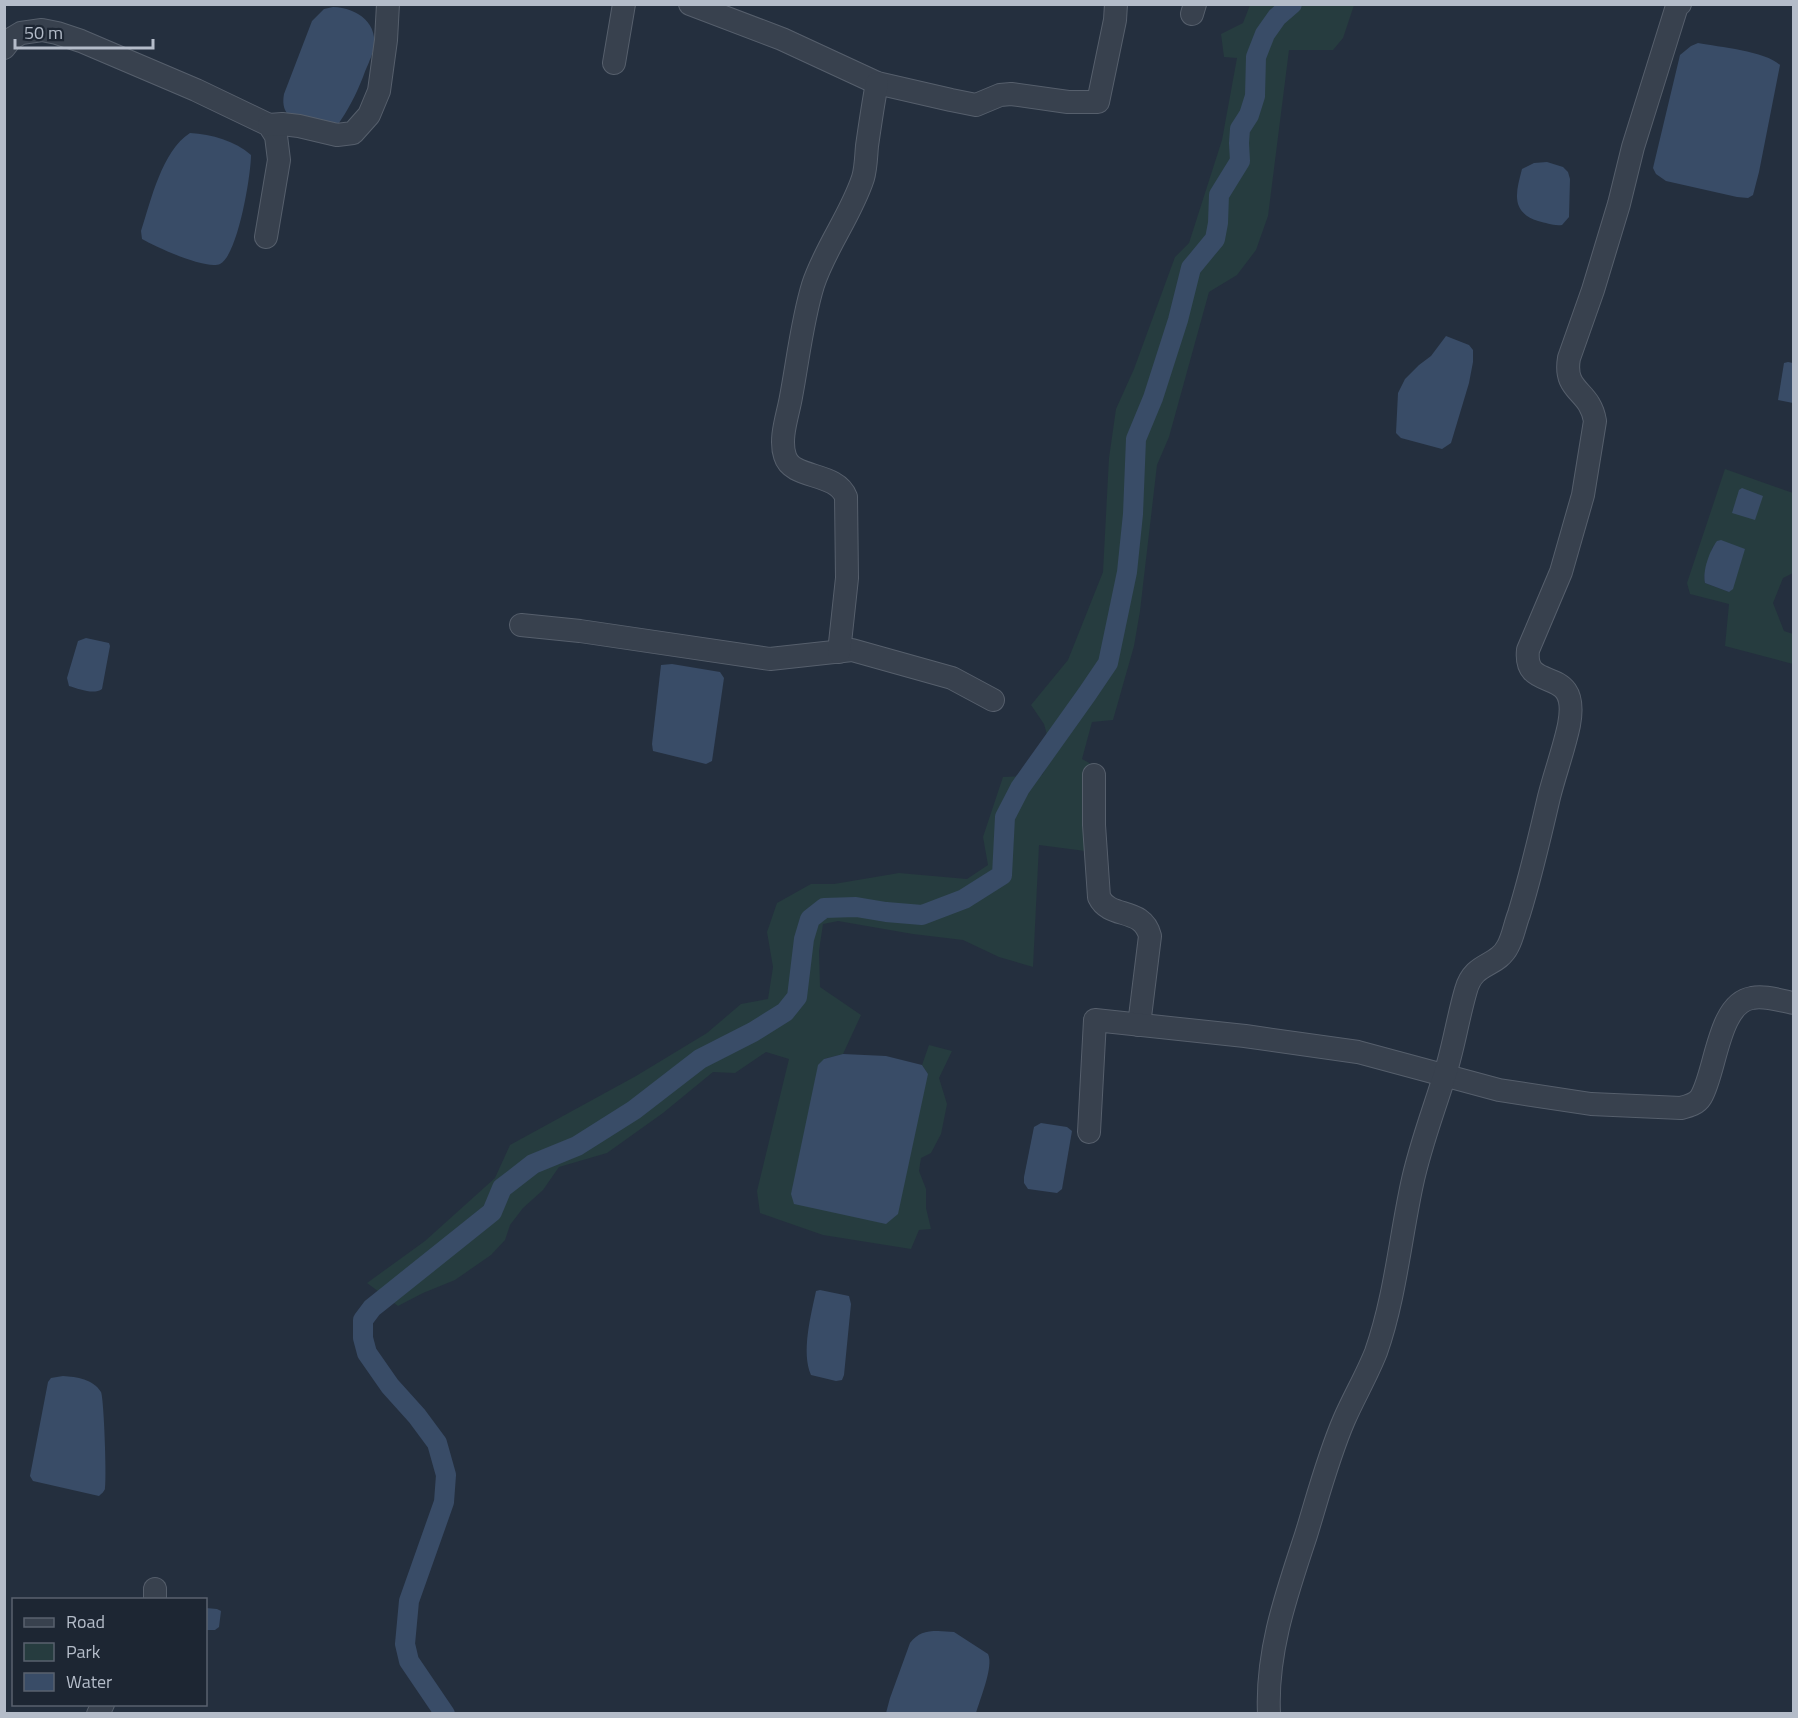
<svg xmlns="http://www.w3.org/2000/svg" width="1798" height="1718" font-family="'Titillium Web',sans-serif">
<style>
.green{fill:#263c3f;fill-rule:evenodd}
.water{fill:#394c67}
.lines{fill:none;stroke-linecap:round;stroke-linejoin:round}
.canal{stroke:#394c67;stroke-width:20}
.street-casing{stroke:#565f6c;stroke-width:24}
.street{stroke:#38414e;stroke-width:22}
</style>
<rect width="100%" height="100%" fill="#242f3e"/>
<g class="green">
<polygon points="1250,5 1354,5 1343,38 1333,50 1289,50 1268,216 1256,250 1237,275 1209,292 1169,437 1157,465 1140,611 1134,646 1113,720 1092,722 1082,759 1100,769 1093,852 1039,845 1033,967 999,957 963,940 913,934 838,921 823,924 819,951 820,987 861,1015 843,1054 824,1059 928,1074 922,1065 929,1045 952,1051 939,1078 947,1104 941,1134 931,1153 921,1158 919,1171 926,1189 926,1208 931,1229 919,1230 911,1249 823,1235 760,1213 757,1191 789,1059 766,1052 735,1073 713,1072 663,1113 607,1153 559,1167 543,1190 523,1208 510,1225 505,1240 491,1255 455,1280 423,1293 398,1306 367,1283 425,1241 495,1178 510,1145 636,1076 707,1033 741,1004 768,999 773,967 767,932 777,903 811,884 834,884 899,873 967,879 988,865 983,837 1003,777 1042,775 1053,756 1044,724 1031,705 1068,660 1103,572 1109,458 1116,409 1134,369 1175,257 1189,243 1222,140 1237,58 1224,57 1221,34 1243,23"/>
<path d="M1725,469L1793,493V573L1783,578L1773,603L1784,631L1793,634V664L1725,646L1729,604L1690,594L1687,583ZM1713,546L1729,592L1705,583L1704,577Z"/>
</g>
<g class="water">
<path d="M333,7C358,8 380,24 373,51C371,59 366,68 363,77C356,95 348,110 337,126C314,123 278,127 284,94L312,21L324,9Z"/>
<path d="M1698,43C1719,47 1765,51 1780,65L1759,172L1753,195L1748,198L1737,197L1666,181L1656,174L1653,168L1680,55L1691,46Z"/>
<path d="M190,133C212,134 235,141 251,155C251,175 238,255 220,264C206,270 156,247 142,239L141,231C151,200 162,151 190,133Z"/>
<path d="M1547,162L1563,167L1568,172L1570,179L1569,217L1562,225C1553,226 1547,223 1538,221C1510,212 1516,192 1522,169L1534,163Z"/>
<polygon points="1446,336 1469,345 1473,350 1473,362 1469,383 1451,443 1442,449 1401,438 1396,433 1398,393 1405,379 1419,365 1431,356"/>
<polygon points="1788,362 1793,363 1793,403 1778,400 1784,363"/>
<polygon points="1742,488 1763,496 1755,520 1732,513 1739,490"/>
<path d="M1721,540L1745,549L1733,589L1729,592L1705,583C1702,571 1710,550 1717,541Z"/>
<path d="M86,638L109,643L110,646L102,689C94,695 79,689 69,686L67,678L78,641Z"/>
<polygon points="672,664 720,672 724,678 712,761 706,764 653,751 652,744 661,665"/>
<polygon points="843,1054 886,1056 922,1065 928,1074 898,1214 886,1224 794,1204 791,1194 818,1065 824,1059"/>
<polygon points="1041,1123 1067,1127 1072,1131 1062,1189 1057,1193 1028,1189 1024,1183 1024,1177 1034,1127"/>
<path d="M820,1290L849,1296L851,1304L844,1375L842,1380L836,1381L811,1375C801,1352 811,1315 816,1291Z"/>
<path d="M63,1376C77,1377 93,1379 101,1392C104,1398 107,1481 105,1489C103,1493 102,1493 99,1496L33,1481L30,1476L48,1382L51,1378Z"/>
<polygon points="206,1608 217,1609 221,1611 219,1627 215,1630 206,1630"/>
<path d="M938,1631L954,1632L988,1654C994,1666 980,1699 976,1713H886L890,1698L910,1643C918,1633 925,1631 938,1631Z"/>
</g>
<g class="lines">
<polyline class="canal" points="445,1714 409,1661 405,1644 409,1601 444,1502 446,1475 437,1443 417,1416 390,1386 367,1353 363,1338 363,1320 372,1308 492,1212 502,1188 533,1164 577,1146 634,1110 700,1059 753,1032 785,1012 797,997 804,939 810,919 824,908 856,907 886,912 922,915 964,899 1002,875 1005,817 1020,788 1087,694 1108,663 1127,572 1133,514 1136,439 1153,398 1178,320 1191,268 1215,239 1218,223 1219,195 1240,161 1239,143 1240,129 1249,115 1255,96 1256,57 1265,34 1277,17 1292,4"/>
<g class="street-casing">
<g id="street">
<polyline points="690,4 782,39 877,83 951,100 976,105 1000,95 1011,94 1068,102 1098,102 1115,20 1116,4"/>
<polyline points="1192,14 1195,4"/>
<polyline points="4,48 11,39 21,33 42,30 57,33 81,41 196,90 269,125 276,136 279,160 266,237"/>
<polyline points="614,63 624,4"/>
<polyline points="269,125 282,124 299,126 337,135 353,133 369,115 379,91 386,40 388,4"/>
<polyline points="521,625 580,631 770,659 852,650 952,678 993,700"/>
<path d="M839,652L847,578L846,497C836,471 792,480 785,456C779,438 788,415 791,397C798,360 802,321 813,285C825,248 851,215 863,178C866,168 866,157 867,146C870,125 873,104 877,83"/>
<path d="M1094,775V825L1099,897C1110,920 1142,906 1150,936L1139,1025"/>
<path d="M1089,1132L1095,1020L1245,1036L1358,1052L1499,1090L1591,1104L1681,1108C1689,1106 1697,1104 1701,1097C1716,1072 1718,1003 1752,998C1765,995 1781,1001 1794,1003"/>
<polyline points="155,1600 155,1589"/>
<polyline points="98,1714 103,1704"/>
<path d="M1269,1714C1266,1651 1287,1593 1306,1535C1318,1496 1328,1457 1344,1420C1354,1397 1367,1375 1376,1352C1395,1298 1400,1240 1412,1184C1420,1146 1434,1110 1445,1074C1454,1046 1458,1017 1466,990C1474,961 1497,968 1508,946C1513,937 1515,924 1519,914C1531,875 1540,836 1549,797C1555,773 1564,749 1569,725C1581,661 1523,696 1528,650L1561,572L1583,495L1595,421C1590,389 1563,393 1569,358L1593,290L1619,204L1633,147L1677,6L1680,4"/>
</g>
</g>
<use href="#street" class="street"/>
</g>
<rect width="1798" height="1718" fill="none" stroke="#b4bcc9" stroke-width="12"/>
<rect x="12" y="1598" width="195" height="108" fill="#1d2633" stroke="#59626f" stroke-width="1.5"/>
<rect x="24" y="1618" width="30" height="9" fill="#38414e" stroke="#59626f" stroke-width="1.5"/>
<text x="66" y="1628" font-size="18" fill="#b4bcc9">Road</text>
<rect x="24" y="1643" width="30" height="18" fill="#263c3f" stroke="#59626f" stroke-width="1.5"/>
<text x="66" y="1658" font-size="18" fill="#b4bcc9">Park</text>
<rect x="24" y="1673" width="30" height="18" fill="#394c67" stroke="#59626f" stroke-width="1.5"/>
<text x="66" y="1688" font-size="18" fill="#b4bcc9">Water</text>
<path d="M15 39v9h138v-9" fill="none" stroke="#b4bcc9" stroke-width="3"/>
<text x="24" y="39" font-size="18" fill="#b4bcc9" stroke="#1d2633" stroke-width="4.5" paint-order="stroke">50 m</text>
</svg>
